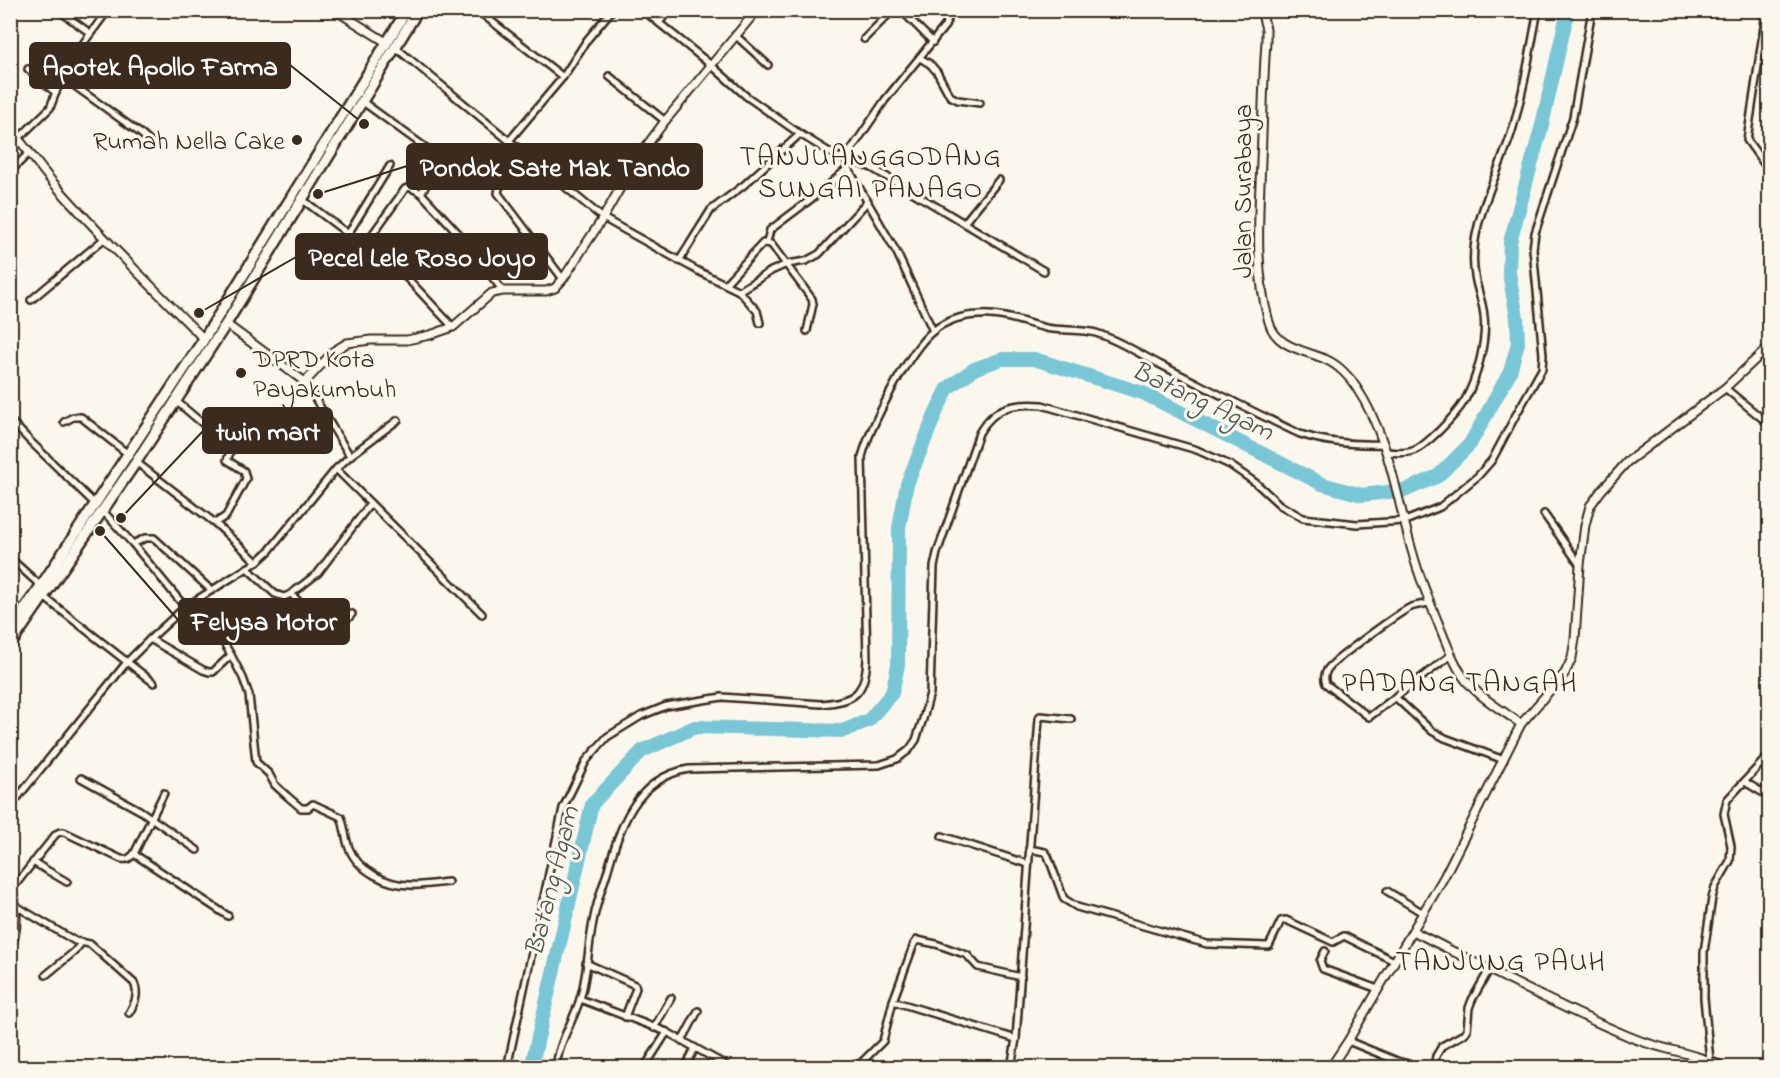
<svg xmlns="http://www.w3.org/2000/svg" width="1780" height="1078" font-family="'Indie Flower',sans-serif">
<style>
.lines{fill:none;stroke-linecap:round;stroke-linejoin:round}
.river{stroke:#79c6d7;stroke-width:14}
.minor-casing{stroke:#3b2a1e;stroke-width:10}
.tertiary-casing{stroke:#3b2a1e;stroke-width:11}
.trunk-casing{stroke:#3b2a1e;stroke-width:14}
.minor{stroke:#fbf7ec;stroke-width:5}
.tertiary{stroke:#fbf7ec;stroke-width:7}
.trunk{stroke:#fbf7ec;stroke-width:9}
.poi-dot{fill:#3b2a1e;stroke:#fbf7ec;stroke-width:2}
.labels{text-anchor:middle;stroke-width:6;stroke-linejoin:round;paint-order:stroke}
.poi-label{font-size:26px;fill:#3b2a1e;stroke:#fbf7ec;text-anchor:end}
.street-label{font-size:26px;fill:#3b2a1e;stroke:#fbf7ec}
.water-label{font-size:27px;font-style:italic;fill:#4e5956;stroke:#fbf7ec}
.quarter-label{font-size:28px;letter-spacing:1.5px;fill:#3b2a1e;stroke:#fbf7ec}
.leader{fill:none;stroke:#3b2a1e;stroke-width:2}
.callout-dot{fill:#3b2a1e;stroke:#fbf7ec;stroke-width:2}
.callout{fill:#3b2a1e;stroke:#3b2a1e;stroke-width:2}
.callout-label{font-size:27px;text-anchor:middle;font-weight:bold;fill:#fff}
</style>
<rect width="100%" height="100%" fill="#fbf7ec"/>
<filter id="ink" filterUnits="userSpaceOnUse"><feTurbulence type="fractalNoise" baseFrequency=".0167" numOctaves="2"/><feDisplacementMap in="SourceGraphic" scale="12" xChannelSelector="R" yChannelSelector="G"/><feConvolveMatrix kernelMatrix="1 2 1 2 8 2 1 2 1" color-interpolation-filters="sRGB"/></filter>
<g filter="url(#ink)">
<g class="lines">
<polyline class="river" points="531,1068 592,804 642,751 695,727 843,731 869,720 892,693 898,665 899,528 907,484 937,410 948,388 974,369 1002,359 1034,359 1143,393 1322,484 1362,495 1406,490 1438,476 1470,444 1510,372 1518,343 1517,318 1509,273 1510,242 1542,125 1568,10"/>
<g class="minor-casing">
<g id="minor">
<polyline points="58,10 90,33"/>
<polyline points="477,10 563,77"/>
<polyline points="643,10 711,65 746,96 800,134 839,158 849,153 885,100 945,26 952,10"/>
<polyline points="901,10 933,42"/>
<polyline points="1762,10 1765,20 1747,140 1770,172"/>
<polyline points="823,11 824,10"/>
<polyline points="659,23 669,10"/>
<polyline points="735,35 768,65"/>
<polyline points="864,39 893,10"/>
<polyline points="395,47 603,218 698,271 739,291 757,311 760,323"/>
<polyline points="920,58 930,64 937,72 950,96 958,100 980,103"/>
<polyline points="28,69 56,93"/>
<polyline points="61,76 140,133 150,142"/>
<polyline points="609,76 665,121"/>
<polyline points="363,102 440,158 441,163 421,193 458,233 503,291"/>
<polyline points="19,138 50,108 65,68 108,10"/>
<polyline points="509,141 563,77 587,40 612,10"/>
<polyline points="526,155 499,188 498,193 563,279"/>
<polyline points="846,158 872,168 1044,271"/>
<polyline points="848,168 897,253 933,331"/>
<polyline points="10,172 30,152"/>
<polyline points="303,200 408,279 453,327"/>
<polyline points="964,223 999,180"/>
<polyline points="348,234 390,166"/>
<polyline points="767,242 770,230 823,190 848,168 846,157"/>
<polyline points="364,246 405,189 410,187 421,193"/>
<polyline points="679,261 711,210 744,185 800,134"/>
<polyline points="408,279 458,233"/>
<polyline points="725,284 763,243 771,244 812,299 813,304 807,331"/>
<polyline points="739,291 771,271 787,264 806,261 819,254 868,201"/>
<polyline points="31,300 105,238"/>
<polyline points="1725,388 1770,425"/>
<polyline points="176,401 228,445 231,450 227,460 244,471 246,479 226,516 215,523"/>
<polyline points="10,420 30,441 95,504"/>
<polyline points="64,422 73,417 81,417 128,454"/>
<path d="M1387,452C1416,455 1418,450 1439,431C1448,422 1458,412 1465,400C1477,379 1487,340 1484,316C1483,302 1477,290 1475,276C1472,260 1474,242 1478,226C1486,193 1502,163 1512,131C1524,92 1530,51 1538,10"/>
<polyline points="350,456 398,420"/>
<polyline points="136,462 215,523 257,562"/>
<polyline points="336,469 482,614"/>
<polyline points="103,511 133,544 185,607"/>
<polyline points="1544,514 1580,565"/>
<polyline points="133,544 145,538 154,538 211,590"/>
<polyline points="10,558 41,586"/>
<polyline points="247,568 275,594 284,597 291,594 318,573 370,504"/>
<polyline points="291,594 331,632 336,632 352,614"/>
<polyline points="44,597 154,683"/>
<path d="M1430,603C1424,604 1417,605 1411,607C1400,612 1332,661 1327,670C1324,675 1324,679 1326,684L1369,717L1451,655"/>
<polyline points="150,639 203,670 209,672 213,672 231,655 222,640 191,603"/>
<path d="M231,655L243,678L249,695L256,762L269,774L275,785L287,796L301,808H308L313,804L341,817C345,827 345,838 349,848C358,871 387,885 410,885C423,886 436,883 448,882"/>
<polyline points="1395,697 1432,731 1445,738 1504,760"/>
<polyline points="81,778 141,811 197,850"/>
<polyline points="1745,782 1770,797"/>
<polyline points="10,807 127,662 150,639 185,607 257,562 269,551 336,469 350,456 305,382"/>
<polyline points="942,836 1028,864"/>
<polyline points="1029,849 1045,852 1048,856 1064,899 1077,907 1207,944 1269,946 1281,921 1286,920 1333,942 1344,936 1394,961"/>
<polyline points="134,854 228,916"/>
<polyline points="33,862 67,882"/>
<path d="M10,888L12,889C17,906 20,932 10,948"/>
<path d="M12,889L56,834L60,832H64L121,859C127,860 129,859 134,854L164,793"/>
<polyline points="1387,891 1423,913"/>
<path d="M16,906L75,941L90,944L134,983C139,994 135,1003 129,1013"/>
<polyline points="1325,951 1320,961 1323,969 1378,989"/>
<polyline points="586,963 635,985 636,988 625,1017"/>
<polyline points="46,975 74,952 82,942"/>
<polyline points="580,999 667,1032 731,1068"/>
<polyline points="893,1001 1016,1039"/>
<polyline points="654,1028 671,998"/>
<polyline points="682,1041 698,1011"/>
<polyline points="1348,1041 1397,1061 1423,1068"/>
<polyline points="1710,1061 1704,998 1704,952 1712,898 1715,887 1730,861 1731,846 1724,814 1727,800 1770,754"/>
<path d="M507,1068L563,808L586,761L607,737L641,716L666,706L722,697L821,704C855,701 865,694 867,659L862,457C870,427 909,350 933,331C945,321 964,315 979,315C1002,313 1024,323 1046,328C1062,331 1080,329 1096,333C1118,340 1140,354 1161,365C1207,388 1253,412 1300,434C1327,443 1355,445 1384,444"/>
<path d="M556,1068C558,1043 573,1022 580,999C588,973 588,944 594,917C597,902 602,888 607,873C620,827 635,778 689,769L879,765L897,759L909,750L916,740L923,719L930,693L934,567L937,553L979,433C995,406 1013,403 1042,405L1197,450L1230,465L1256,483L1280,505L1303,518L1357,524L1405,521L1440,507L1478,476L1492,460L1517,413L1542,369L1543,355L1533,249L1535,233L1573,117L1592,10"/>
<polyline points="644,1068 667,1032"/>
<polyline points="685,1068 695,1048"/>
<polyline points="856,1068 883,1041 893,1001 914,944 917,940 936,944 967,955 978,967 1021,977"/>
<polyline points="1011,1068 1016,1039 1039,718 1040,716 1071,719"/>
<polyline points="1434,1068 1436,1056 1442,1046 1464,1034 1467,1030 1469,1008 1472,1000 1489,970"/>
</g>
</g>
<g class="tertiary-casing">
<g id="tertiary">
<polyline points="335,10 386,42"/>
<path d="M1261,10L1266,29V42C1263,81 1263,120 1261,160C1259,213 1254,270 1269,322C1276,348 1305,350 1327,360C1338,365 1350,377 1356,387C1390,438 1396,497 1413,554C1420,580 1431,605 1441,630C1447,645 1453,661 1462,675C1475,695 1502,710 1521,724"/>
<path d="M10,130C28,148 40,169 57,187C104,240 154,289 204,339"/>
<polyline points="226,324 305,382 334,351 347,343 371,340 407,340 430,335 453,327 492,293 503,291 546,291 555,288 563,279 603,218 636,160 665,121 757,10"/>
<path d="M1413,931C1484,967 1555,1005 1628,1036C1659,1050 1695,1052 1725,1068"/>
<polyline points="1330,1068 1348,1041 1444,877 1521,724 1565,673 1572,658 1575,639 1580,565 1585,525 1590,506 1601,491 1627,462 1725,388 1770,346"/>
</g>
</g>
<g class="trunk-casing">
<g id="trunk">
<polyline points="10,629 41,586 204,339 407,10"/>
<polyline points="10,645 136,462 226,324 418,10"/>
</g>
</g>
<use href="#minor" class="minor"/>
<use href="#tertiary" class="tertiary"/>
<use href="#trunk" class="trunk"/>
</g>
</g>
<g class="poi-dot">
<circle cx="297" cy="140" r="6"/>
<circle cx="241" cy="373" r="6"/>
</g>
<g class="labels">
<g class="poi-label">
<text x="285" y="149">Rumah Nella Cake</text>
<text x="253" y="367" text-anchor="start">DPRD Kota<tspan x="253" dy="30">Payakumbuh</tspan></text>
</g>
<g class="street-label">
<text transform="translate(1242 191) rotate(-90)" y="9">Jalan Surabaya</text>
</g>
<g class="water-label">
<text transform="translate(1203 400) rotate(25)" y="9">Batang Agam</text>
<text transform="translate(551 881) rotate(-76)" y="9">Batang Agam</text>
</g>
<g class="quarter-label">
<text x="871" y="165">TANJUANGGODANG<tspan x="871" dy="32">SUNGAI PANAGO</tspan></text>
<text x="1460" y="691">PADANG TANGAH</text>
<text x="1501" y="970">TANJUNG PAUH</text>
</g>
</g>
<path class="leader" d="M364 124L290 65M318 194L407 166M199 313L296 257M121 518L203 431M100 531L179 621"/>
<g class="callout-dot">
<circle cx="364" cy="124" r="6"/>
<circle cx="318" cy="194" r="6"/>
<circle cx="199" cy="313" r="6"/>
<circle cx="121" cy="518" r="6"/>
<circle cx="100" cy="531" r="6"/>
</g>
<g class="callout">
<rect x="30" y="43" width="260" height="45" rx="6"/>
<rect x="407" y="144" width="295" height="45" rx="6"/>
<rect x="296" y="234" width="251" height="45" rx="6"/>
<rect x="203" y="408" width="129" height="45" rx="6"/>
<rect x="179" y="599" width="170" height="45" rx="6"/>
</g>
<g class="callout-label">
<text x="160" y="75">Apotek Apollo Farma</text>
<text x="555" y="176">Pondok Sate Mak Tando</text>
<text x="422" y="266">Pecel Lele Roso Joyo</text>
<text x="268" y="440">twin mart</text>
<text x="264" y="630">Felysa Motor</text>
</g>
<rect width="1780" height="1078" fill="none" stroke="#fbf7ec" stroke-width="36"/>
<rect x="18" y="18" width="1744" height="1042" fill="none" stroke="#3b2a1e" stroke-width="2" filter="url(#ink)"/>
</svg>
